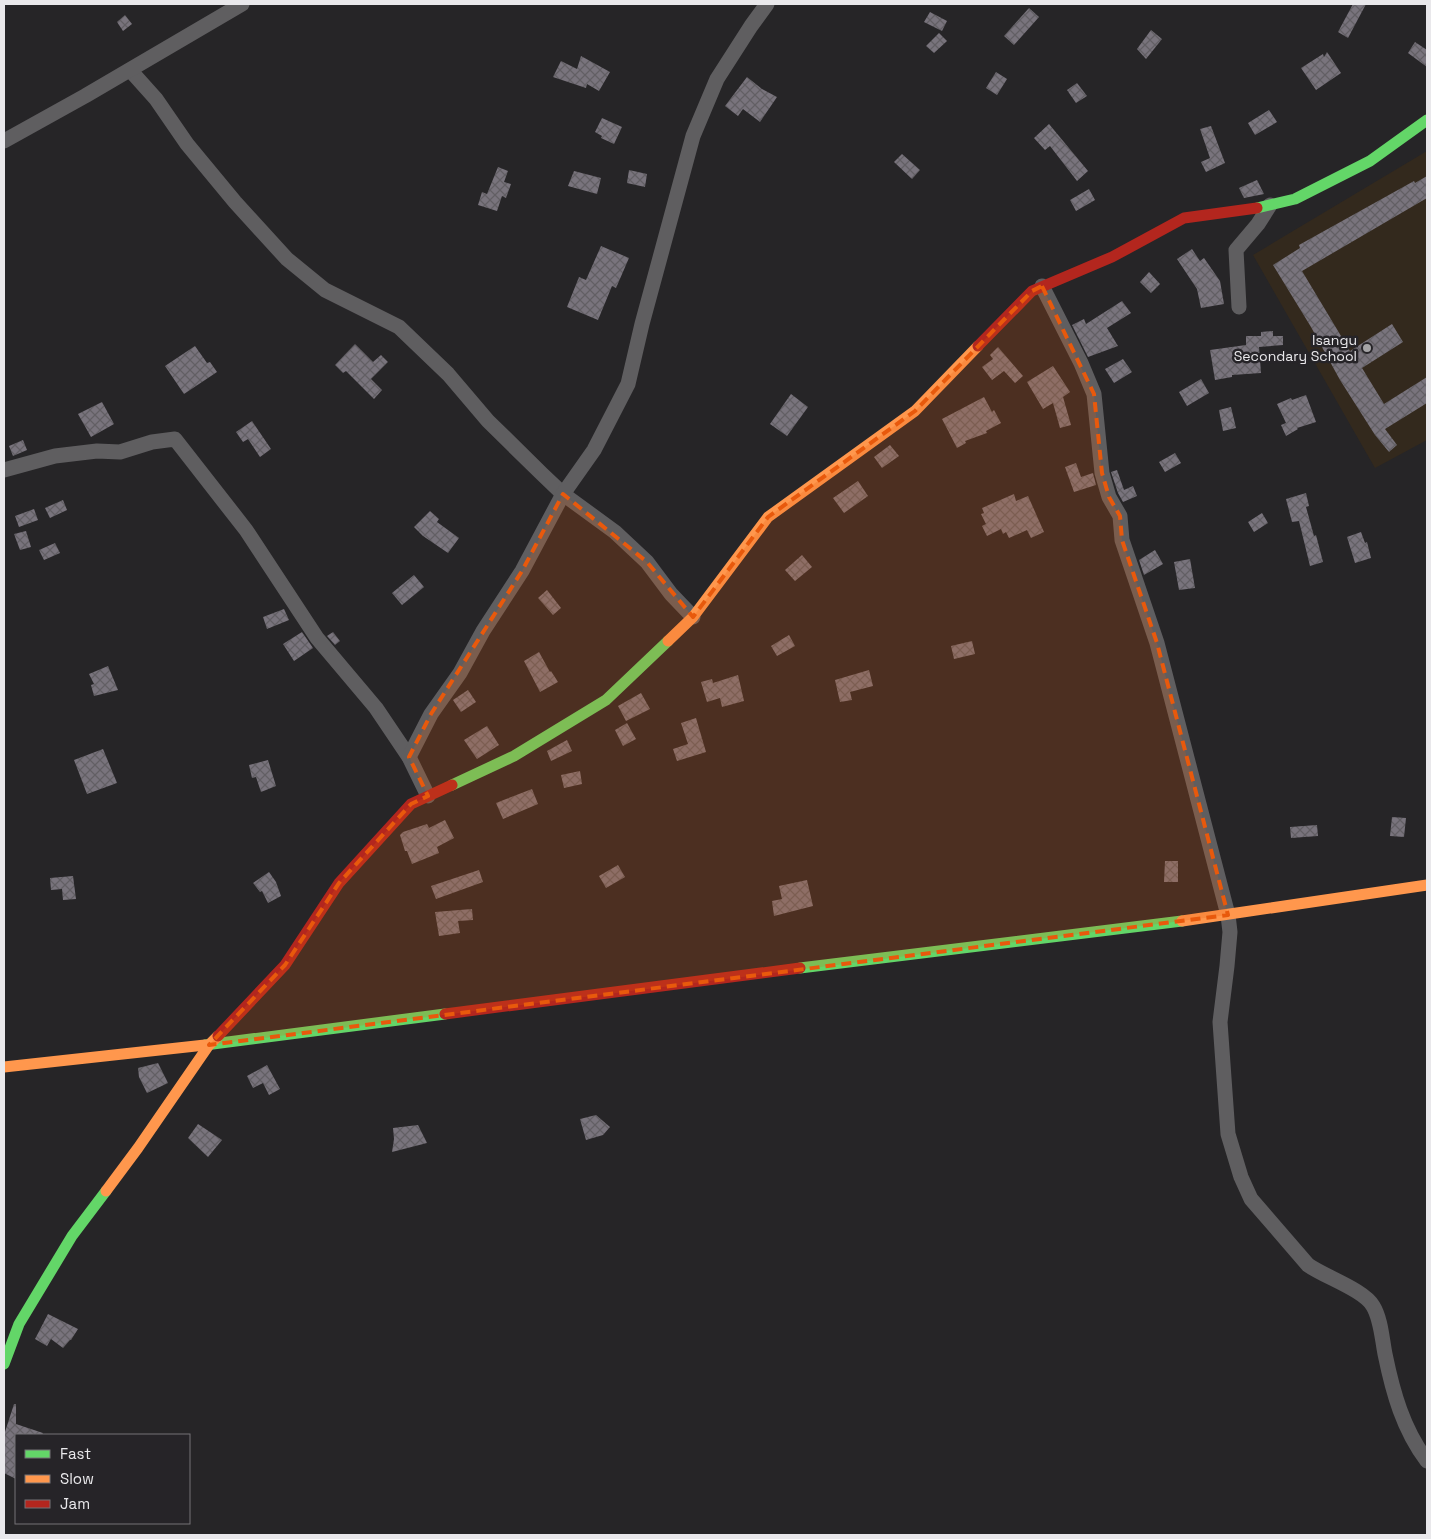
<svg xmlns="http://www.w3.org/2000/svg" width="1431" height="1539" font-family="'Space Grotesk',sans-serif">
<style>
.education{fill:#33291d}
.building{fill:url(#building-cross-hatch)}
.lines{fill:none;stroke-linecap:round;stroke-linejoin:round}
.street{stroke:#5f5e60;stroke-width:15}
.fast{stroke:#63d668;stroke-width:11}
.slow{stroke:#ff974d;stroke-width:11}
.jam{stroke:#b3261e;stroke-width:11}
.marked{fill:#e8590c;fill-opacity:0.2;stroke:#e8590c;stroke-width:4;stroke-dasharray:10 6;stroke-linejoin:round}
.poi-dot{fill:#a5a4a6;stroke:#262428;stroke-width:2}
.labels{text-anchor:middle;stroke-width:5;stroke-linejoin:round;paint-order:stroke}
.poi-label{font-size:14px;fill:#e9e8eb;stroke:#262428;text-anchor:end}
</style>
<defs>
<pattern id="building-cross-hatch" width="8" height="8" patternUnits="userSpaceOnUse" patternTransform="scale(1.25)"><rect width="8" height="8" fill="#79747d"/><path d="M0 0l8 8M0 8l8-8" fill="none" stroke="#625f64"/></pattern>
</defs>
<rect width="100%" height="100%" fill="#262527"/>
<polygon class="education" points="1427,151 1427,440 1375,468 1253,255"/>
<g class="building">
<polygon points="1353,4 1366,4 1348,38 1338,32"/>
<polygon points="1029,8 1039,17 1014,45 1004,36"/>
<polygon points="930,12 947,21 942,31 924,22"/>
<polygon points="125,15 132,24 123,31 117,22"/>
<polygon points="1151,30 1162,39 1146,59 1137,49"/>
<polygon points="939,33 947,41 934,53 926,46"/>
<polygon points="1415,42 1427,50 1427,67 1408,53"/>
<polygon points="1327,52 1341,73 1316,90 1301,68 1323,54 1324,57"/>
<polygon points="581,56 610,72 599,91 587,84 586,88 553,77 561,61 577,69"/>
<polygon points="996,72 1007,79 997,95 986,88"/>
<polygon points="747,77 762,89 777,97 760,122 743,109 738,116 725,106"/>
<polygon points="1077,83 1087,96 1076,103 1067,90"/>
<polygon points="1269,110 1277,122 1255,135 1248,123"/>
<polygon points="602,118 622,127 614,144 601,138 602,136 595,132"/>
<polygon points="1049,124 1088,171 1077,181 1050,146 1045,150 1034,138"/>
<polygon points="1211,126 1225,163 1206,172 1201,162 1210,158 1200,129"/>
<polygon points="902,154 920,170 912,179 894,162"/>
<polygon points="498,167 508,171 504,182 511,184 506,198 502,196 497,211 478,205 482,192 487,194"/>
<polygon points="629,170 647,174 645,187 627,183"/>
<polygon points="574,171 601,178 597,194 568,186"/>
<polygon points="1427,176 1427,198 1302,271 1350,351 1392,324 1403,342 1362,368 1384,404 1427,377 1427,403 1385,429 1397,445 1389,452 1375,435 1340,380 1311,327 1273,265 1300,248 1299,245 1414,181 1415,183"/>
<polygon points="1257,180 1264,194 1244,198 1239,188"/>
<polygon points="1089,189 1095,200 1076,211 1070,200"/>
<polygon points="601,246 629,258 616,288 612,286 598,320 567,307 579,277 586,280"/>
<polygon points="1192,249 1200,261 1204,258 1220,281 1224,304 1201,308 1197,289 1177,259"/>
<polygon points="1149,272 1160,284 1151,293 1140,282"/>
<polygon points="1122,301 1131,313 1107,328 1118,346 1088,357 1072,325 1084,319 1086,324"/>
<polygon points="1273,331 1273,336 1283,336 1283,345 1259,347 1261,373 1232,375 1232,377 1215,380 1210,350 1246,345 1246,336 1261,336 1261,332"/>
<polygon points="355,344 373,362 381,355 388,362 371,379 382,390 374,399 346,371 343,373 335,365"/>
<polygon points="195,346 207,363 210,362 217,372 184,394 165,366"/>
<polygon points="998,347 1023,376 1015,383 1004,371 992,380 982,367 993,359 990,355"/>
<polygon points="1123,359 1132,372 1114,383 1105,369"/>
<polygon points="1053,366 1070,392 1063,397 1071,425 1060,428 1053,403 1043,409 1027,382"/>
<polygon points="1201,379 1209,393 1187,406 1179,392"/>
<polygon points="791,394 808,407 787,436 770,424"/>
<polygon points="1306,395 1316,422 1297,428 1298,429 1286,436 1281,425 1286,423 1277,404 1291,398 1292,400"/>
<polygon points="984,397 992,412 994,410 1001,423 986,431 987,433 965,441 966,443 957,448 942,419"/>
<polygon points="102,402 114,424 91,437 78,414"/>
<polygon points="1231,407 1236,428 1223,431 1219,410"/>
<polygon points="252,421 271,449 260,457 248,439 243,442 236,432"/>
<polygon points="23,440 27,450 13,456 9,446"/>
<polygon points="890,445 899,456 882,468 874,457"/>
<polygon points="1175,453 1181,463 1165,472 1159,462"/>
<polygon points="1076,463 1081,477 1093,473 1096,485 1074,492 1065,467"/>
<polygon points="1117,470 1124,490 1133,486 1137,496 1123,502 1118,493 1111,472"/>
<polygon points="858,481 868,496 844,513 833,498"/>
<polygon points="1306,493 1309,506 1306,507 1314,536 1316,535 1323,562 1310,566 1299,521 1292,522 1286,499"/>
<polygon points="1014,494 1016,501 1028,496 1044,532 1031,538 1027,530 1009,538 1006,532 1003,534 1001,529 987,536 982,526 986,524 981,514 984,513 982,508"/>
<polygon points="63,500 67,510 50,518 45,508"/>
<polygon points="34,509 38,520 19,527 15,516"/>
<polygon points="430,511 439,519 437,522 459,538 448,553 423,536 414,527"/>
<polygon points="1262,513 1268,523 1254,532 1248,522"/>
<polygon points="26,531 31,547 20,550 14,534"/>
<polygon points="1361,532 1365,543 1367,542 1371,558 1355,563 1347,537"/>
<polygon points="55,543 60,553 44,560 39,550"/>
<polygon points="1155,550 1163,564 1144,575 1139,560"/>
<polygon points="802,555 812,567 795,581 785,570"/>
<polygon points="1190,559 1195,588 1179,590 1174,562"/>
<polygon points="414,575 424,587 402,605 392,593"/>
<polygon points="547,590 561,608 553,615 538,598"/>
<polygon points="284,609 289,620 267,629 263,617"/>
<polygon points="302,632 313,648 294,661 283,644"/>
<polygon points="333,632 340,641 335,645 327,636"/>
<polygon points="789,635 795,646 777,656 771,646"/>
<polygon points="972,641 975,654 954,659 951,646"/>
<polygon points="539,652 550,672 551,671 558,682 540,692 524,661"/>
<polygon points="108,666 118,690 94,696 91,685 94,684 89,674"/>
<polygon points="869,670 873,686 850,692 852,700 840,702 835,680"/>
<polygon points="738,675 744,701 722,707 720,698 707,702 701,682 712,679 713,683"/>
<polygon points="468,690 476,702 461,712 453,700"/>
<polygon points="641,693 650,709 626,721 618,706"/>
<polygon points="696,718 706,752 677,761 673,749 688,744 681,723"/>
<polygon points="627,723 636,739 623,746 615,730"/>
<polygon points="487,726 499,745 477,759 464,740"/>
<polygon points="567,740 572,751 551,761 547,751"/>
<polygon points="103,749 117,783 87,794 74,760"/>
<polygon points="268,760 276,786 261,792 256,777 252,778 249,765"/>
<polygon points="580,771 582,784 564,788 561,775"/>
<polygon points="532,789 538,804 503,819 496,803"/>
<polygon points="1392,817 1406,818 1404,837 1390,836"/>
<polygon points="445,820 454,838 437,847 439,853 412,864 407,851 405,851 400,835 403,832 427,824 429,828"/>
<polygon points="1317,825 1318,836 1291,838 1290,827"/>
<polygon points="1165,861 1178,861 1178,882 1164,882"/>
<polygon points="618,865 625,877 606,888 599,876"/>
<polygon points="479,870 483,882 436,899 431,886"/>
<polygon points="269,872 276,882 281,896 268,903 262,891 260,892 253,883"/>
<polygon points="73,876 76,899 63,900 62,889 51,890 50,878"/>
<polygon points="807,880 813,906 774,916 772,901 782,899 779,886"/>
<polygon points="472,909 473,920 458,921 460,933 439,936 435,912"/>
<polygon points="158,1063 168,1083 147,1093 139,1077 138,1068"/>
<polygon points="267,1065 280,1089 269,1095 263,1083 253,1088 247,1076"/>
<polygon points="596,1115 610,1127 603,1135 586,1140 580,1119"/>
<polygon points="198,1124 222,1140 208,1157 188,1138"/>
<polygon points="418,1125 427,1143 392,1152 394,1139 393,1128"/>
<polygon points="48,1314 78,1329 71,1340 70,1340 63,1348 51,1339 47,1346 35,1339"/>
<polygon points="14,1404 16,1404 16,1424 43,1433 42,1435 16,1435 16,1479 4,1473 4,1435"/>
</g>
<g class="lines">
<g class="street">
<polyline points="130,70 156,99 187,144 235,202 287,259 325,290 399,327 448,374 488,421 542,474 563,494 615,532 647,562 671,594 693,617"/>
<polyline points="4,141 85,96 242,4"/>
<path d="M1042,286L1081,363L1094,394L1102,473L1109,497L1120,516L1122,540L1157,643L1228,915L1230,932L1227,966L1220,1022L1228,1134L1241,1177L1251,1199L1308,1265C1325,1277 1364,1290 1373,1306C1381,1319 1382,1339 1385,1354C1393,1393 1403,1429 1427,1461"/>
<polyline points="1239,307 1236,250 1258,224 1270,205"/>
<polyline points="4,470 55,456 97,451 120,452 152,442 175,439 246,530 317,638 376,708 409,757 428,796"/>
<polyline points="409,757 431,714 460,673 483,631 522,571 563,494 594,450 628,384 642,324 693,136 717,79 751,26 767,4"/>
</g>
<g class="fast">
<polyline points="1257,208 1295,199 1370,161 1427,120"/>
<polyline points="452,785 514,756 606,700 668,641"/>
<polyline points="800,968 1182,921"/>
<polyline points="205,1045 445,1014"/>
<polyline points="4,1364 19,1324 72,1236 106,1191"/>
</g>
<g class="slow">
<polyline points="668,641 693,617 768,517 915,411 978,346"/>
<polyline points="1182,921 1427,885"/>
<polyline points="4,1067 205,1045"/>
<polyline points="106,1191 138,1148 209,1045 218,1036"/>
</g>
<g class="jam">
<polyline points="978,346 1032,291 1112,257 1184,218 1257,208"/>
<polyline points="445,1014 800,968"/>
<polyline points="218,1036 285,965 339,883 411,804 452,785"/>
</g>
</g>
<path class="marked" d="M1042,286L1094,394L1102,473L1109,497L1120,516L1122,540L1157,643L1228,915L209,1045L285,965L339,883L411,804L428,796L409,757L431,714L522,571L563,494L647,562L693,617L768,517L915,411L1032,291Z"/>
<circle class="poi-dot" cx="1367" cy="348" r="5"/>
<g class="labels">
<g class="poi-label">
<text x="1357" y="345">Isangu<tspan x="1357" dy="16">Secondary School</tspan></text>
</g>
</g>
<rect width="1431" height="1539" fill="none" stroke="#e9e8eb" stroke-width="10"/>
<rect x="15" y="1434" width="175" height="90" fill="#262428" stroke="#747276"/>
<rect x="25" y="1450" width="25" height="8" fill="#63d668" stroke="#747276"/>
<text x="60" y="1459" font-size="15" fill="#e9e8eb">Fast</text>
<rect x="25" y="1475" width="25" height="8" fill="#ff974d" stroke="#747276"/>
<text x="60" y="1484" font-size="15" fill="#e9e8eb">Slow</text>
<rect x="25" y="1500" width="25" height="8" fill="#b3261e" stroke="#747276"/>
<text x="60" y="1509" font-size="15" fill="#e9e8eb">Jam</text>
</svg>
